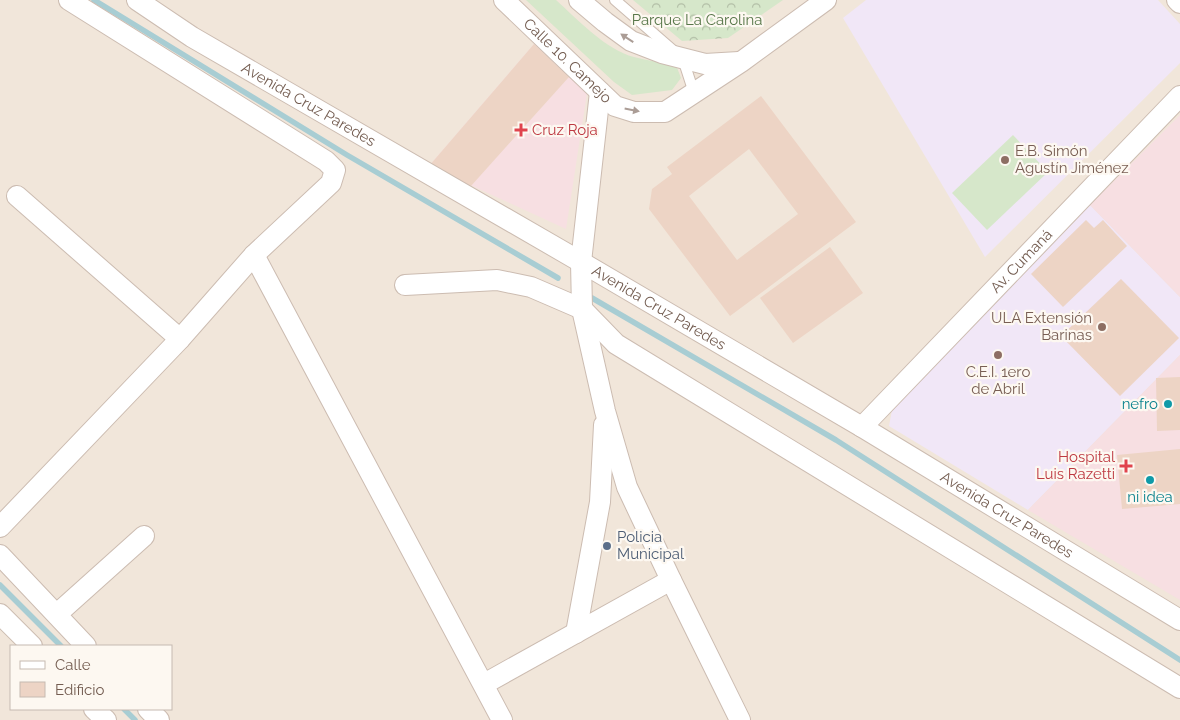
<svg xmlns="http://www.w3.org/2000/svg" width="1180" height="720" font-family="Raleway,sans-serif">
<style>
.residential{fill:#f1e6da;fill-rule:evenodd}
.education{fill:#f1e7f7}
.medical{fill:#f7dfe2}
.grass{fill:#d6e7ca}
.forest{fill:url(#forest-crowns)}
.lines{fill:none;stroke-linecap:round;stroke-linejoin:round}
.stream{stroke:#a8cdd3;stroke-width:5.5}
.building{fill:#edd4c5;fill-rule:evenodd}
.service-casing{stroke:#ccbcb1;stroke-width:12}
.minor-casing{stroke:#ccbcb1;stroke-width:22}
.service{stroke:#fff;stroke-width:10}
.minor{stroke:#fff;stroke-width:20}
.oneway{fill:#ab9d96}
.health-dot{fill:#e0444e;stroke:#fdf8f1;stroke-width:2}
.education-dot{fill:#8d6e63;stroke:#fdf8f1;stroke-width:2}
.culture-dot{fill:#0f9aa8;stroke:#fdf8f1;stroke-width:2}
.service-dot{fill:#5c6f8a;stroke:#fdf8f1;stroke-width:2}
.labels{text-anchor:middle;stroke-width:4.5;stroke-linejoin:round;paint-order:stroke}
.park-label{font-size:15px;fill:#58774a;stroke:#fdf8f1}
.street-label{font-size:15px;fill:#735c50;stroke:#fdf8f1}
.health-label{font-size:15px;fill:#be3a42;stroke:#fdf8f1;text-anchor:start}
.education-label{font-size:15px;fill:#785e54;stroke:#fdf8f1;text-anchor:start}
.culture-label{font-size:15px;fill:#0d838f;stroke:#fdf8f1;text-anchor:end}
.service-label{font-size:15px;fill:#4e5e75;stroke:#fdf8f1;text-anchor:start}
</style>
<defs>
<pattern id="forest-crowns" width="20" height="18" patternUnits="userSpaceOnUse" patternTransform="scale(1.25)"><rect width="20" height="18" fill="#d6e7ca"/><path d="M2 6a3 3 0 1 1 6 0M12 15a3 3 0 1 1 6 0" fill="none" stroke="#b2bea6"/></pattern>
</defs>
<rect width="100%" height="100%" fill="#faf4eb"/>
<path class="residential" d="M0,0H1180V720H0ZM11,646H171V709H11Z"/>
<g class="education">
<polygon points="866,0 1158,0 1180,24 1180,63 985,257 843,18"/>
<polygon points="1090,205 1180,297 1180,355 1028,510 889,426 892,410"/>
</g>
<g class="medical">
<polygon points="534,44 587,93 566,229 429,166"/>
<polygon points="1180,115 1180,297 1090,205"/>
<polygon points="1180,355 1180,600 1028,510"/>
</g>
<g class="grass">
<path d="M526,0H556C577,19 606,50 634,57C648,61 662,62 676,65L681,78L672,90L632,95L614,82Z"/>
<polygon points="1013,135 1048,172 987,230 952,193"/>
</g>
<polygon class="forest" points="633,0 783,0 728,38 682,41"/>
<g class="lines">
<g class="stream">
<polyline points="94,0 347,155 558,278"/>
<polyline points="592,298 836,440 1180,660"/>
<polyline points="0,585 61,646"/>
<polyline points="124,709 135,720"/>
</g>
</g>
<g class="building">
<polygon points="534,44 569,77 471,186 429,166"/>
<path d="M761,96L856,222L730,316L649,209L652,189L672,174L667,167ZM749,149L798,214L737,260L689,196Z"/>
<polygon points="1086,220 1094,228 1103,220 1127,246 1063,307 1031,274"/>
<polygon points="830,247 863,293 793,343 760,298"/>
<polygon points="1121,279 1179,338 1120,396 1061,336"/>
<polygon points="1180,377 1180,430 1157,431 1156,378"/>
<polygon points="1180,449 1180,504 1122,509 1117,455"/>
</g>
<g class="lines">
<g class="service-casing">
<polyline id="service" points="615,0 683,59 694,93"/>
</g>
<g class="minor-casing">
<g id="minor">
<path id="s1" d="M137,0L192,37L581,262L862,427L1180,620"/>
<path id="s2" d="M504,0L615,106L634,112H665L741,62L826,0"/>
<polyline points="579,0 605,22 631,41 662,53 705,64 739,62"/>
<polyline points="1177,0 1180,3"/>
<polyline points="600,92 581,262 582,309 605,411 627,487 671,580 740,720"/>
<polyline points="17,196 180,339"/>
<polyline points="254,255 502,720"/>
<polyline points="405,285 497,280 531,287 582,309 616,344 1180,688"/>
<path id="s3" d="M862,427L1180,96"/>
<polyline points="0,527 180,339 254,255 331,183 335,170 326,161 69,0"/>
<polyline points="0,555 86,646"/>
<polyline points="0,614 32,646"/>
<polyline points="57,614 144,536"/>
<polyline points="576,633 600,502 604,425"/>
<polyline points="484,684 671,580"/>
<polyline points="94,709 106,720"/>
<polyline points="148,709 159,720"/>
</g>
</g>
<use href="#service" class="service"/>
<use href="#minor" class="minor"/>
</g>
<defs><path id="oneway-solid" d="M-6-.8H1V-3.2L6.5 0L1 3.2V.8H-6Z" transform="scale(1.25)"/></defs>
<g class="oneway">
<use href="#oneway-solid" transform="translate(627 38) rotate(-147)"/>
<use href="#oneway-solid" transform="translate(632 110) rotate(11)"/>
</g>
<g class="health-dot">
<path d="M518.5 122.5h5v5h5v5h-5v5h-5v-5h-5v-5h5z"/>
<path d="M1123.5 458.5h5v5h5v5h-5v5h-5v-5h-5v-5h5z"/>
</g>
<g class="education-dot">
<circle cx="1005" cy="160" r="5"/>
<circle cx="1102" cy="327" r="5"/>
<circle cx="998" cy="355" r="5"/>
</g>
<g class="culture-dot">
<circle cx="1168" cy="404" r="5"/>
<circle cx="1150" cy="480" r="5"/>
</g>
<circle class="service-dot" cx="607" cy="546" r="5"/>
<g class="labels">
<g class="park-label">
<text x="697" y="25">Parque La Carolina</text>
</g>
<g class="street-label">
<text dy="5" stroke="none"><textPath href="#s2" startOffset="88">Calle 10. Camejo</textPath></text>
<text dy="5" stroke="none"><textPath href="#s1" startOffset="201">Avenida Cruz Paredes</textPath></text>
<text dy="5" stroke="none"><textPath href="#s3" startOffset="230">Av. Cumaná</textPath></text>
<text dy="5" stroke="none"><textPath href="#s1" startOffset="606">Avenida Cruz Paredes</textPath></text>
<text dy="5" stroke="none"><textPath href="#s1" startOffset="1011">Avenida Cruz Paredes</textPath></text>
</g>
<g class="health-label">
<text x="532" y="135">Cruz Roja</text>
<text x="1115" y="462" text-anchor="end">Hospital<tspan x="1115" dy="17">Luis Razetti</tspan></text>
</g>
<g class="education-label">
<text x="1015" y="156">E.B. Simón<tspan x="1015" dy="17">Agustín Jiménez</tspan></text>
<text x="1092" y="323" text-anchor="end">ULA Extensión<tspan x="1092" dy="17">Barinas</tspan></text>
<text x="998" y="377" text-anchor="middle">C.E.I. 1ero<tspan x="998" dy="17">de Abril</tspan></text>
</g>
<g class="culture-label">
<text x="1158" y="409">nefro</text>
<text x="1150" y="502" text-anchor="middle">ni idea</text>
</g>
<g class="service-label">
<text x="617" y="542">Policia<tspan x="617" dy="17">Municipal</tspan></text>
</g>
</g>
<rect x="10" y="645" width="162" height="65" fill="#fdf8f1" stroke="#c6bab1"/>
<rect x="20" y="661" width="25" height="8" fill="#ffffff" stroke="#c6bab1"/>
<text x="55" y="670" font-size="15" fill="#735c50">Calle</text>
<rect x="20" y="682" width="25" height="15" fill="#edd4c5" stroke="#c6bab1"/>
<text x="55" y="695" font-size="15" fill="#735c50">Edificio</text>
</svg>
